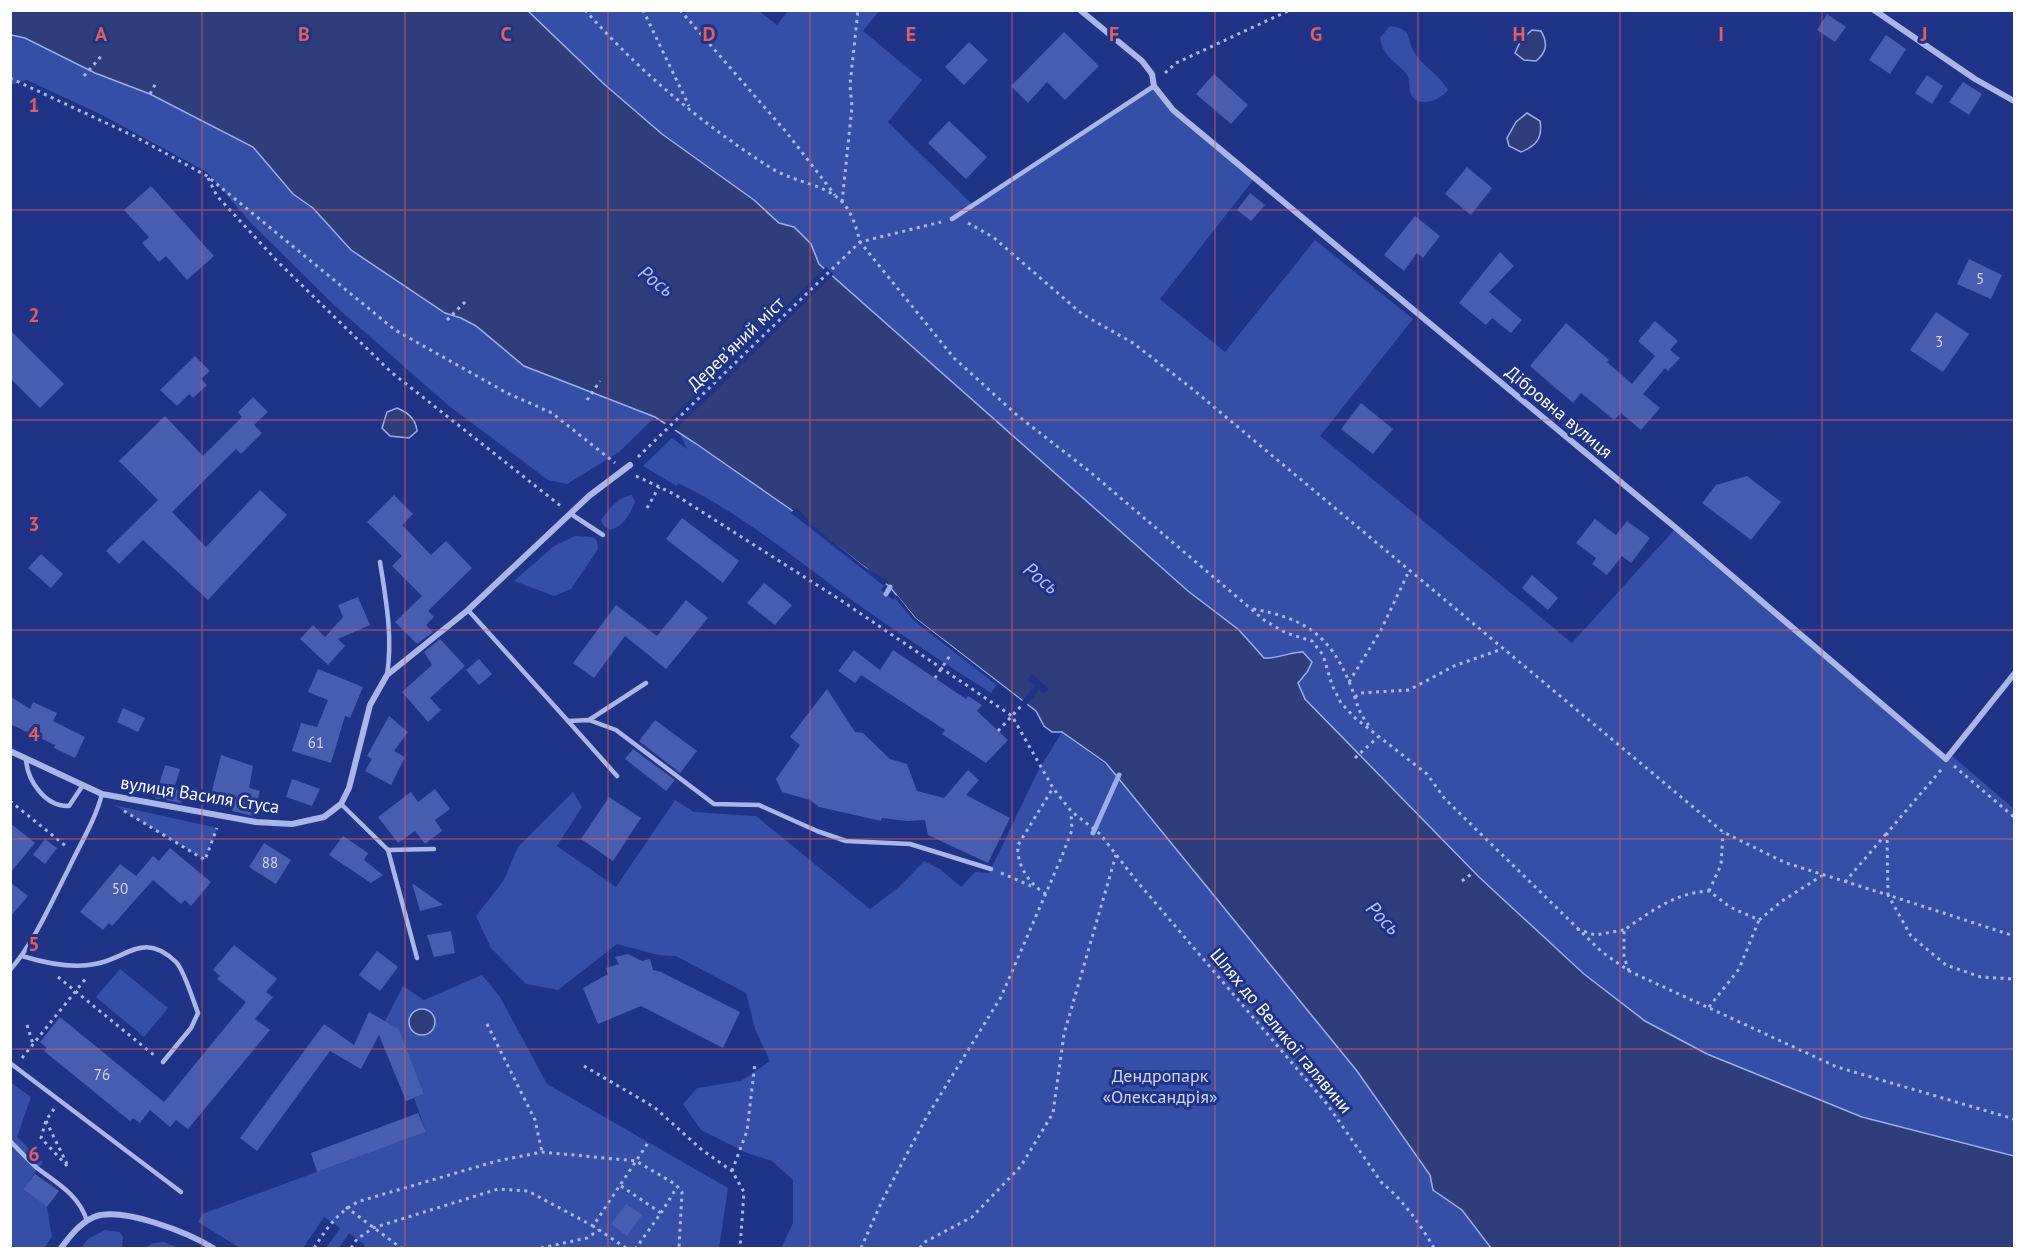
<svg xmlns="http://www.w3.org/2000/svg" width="2025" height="1259" font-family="'PT Sans',sans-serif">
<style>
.green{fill:#354ea6}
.water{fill:#2e3e7c;stroke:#9baeec;stroke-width:1.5}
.pier{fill:#1f3487}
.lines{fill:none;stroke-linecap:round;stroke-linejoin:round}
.stream{stroke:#9baeec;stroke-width:5}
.building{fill:#475daf}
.path{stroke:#a8b6ea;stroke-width:3;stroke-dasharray:3 4.5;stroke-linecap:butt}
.lane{stroke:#a8b6ea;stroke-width:4.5}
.street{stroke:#a8b6ea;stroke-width:6}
.grid{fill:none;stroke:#e05e5e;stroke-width:1.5;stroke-opacity:0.55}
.labels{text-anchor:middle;stroke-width:6;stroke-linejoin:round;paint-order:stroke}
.number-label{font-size:15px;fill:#d1d6eb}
.street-label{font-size:18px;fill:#fff;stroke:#1f3487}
.park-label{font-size:18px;fill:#ccd6f8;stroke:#1f3487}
.water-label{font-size:20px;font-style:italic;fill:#b3c1f2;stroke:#1f3487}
.grid-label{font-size:20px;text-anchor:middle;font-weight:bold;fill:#e05e5e;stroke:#1f3487;stroke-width:6;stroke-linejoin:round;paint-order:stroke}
</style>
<rect width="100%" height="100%" fill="#1f3487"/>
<g class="green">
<polygon points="11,11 253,147 293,194 655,417 619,452 567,484 548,480 449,406 334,305 250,222 207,172 102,115 27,80 11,85"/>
<polygon points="528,11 759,11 777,25 788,11 879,11 863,31 922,80 888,122 973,205 1154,86 1173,110 1254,179 1160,299 1225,352 1315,240 1413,319 1320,436 1572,643 1676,528 1945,759 1950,754 2014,809 2014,1156 1862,1117 1707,1054 1645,1021 1584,974 1479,877 1305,699 1298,683 1307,672 1290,652 1276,659 1264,658 1239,630 1188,591 819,264 811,244 794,227 779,223 754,200 662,134 604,84"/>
<path d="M1390,26C1415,29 1405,40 1416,55C1425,68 1439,75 1448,90C1441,99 1419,110 1411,94C1408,87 1411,78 1405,72C1394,61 1382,54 1380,38Z"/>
<path d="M679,432L790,509L886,584L881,590L893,600L897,595L915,618L998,683L991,693C944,663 898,633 853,601C797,560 741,513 678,483L677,486L643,466L672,438L687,449Z"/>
<path d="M632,495L635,502C630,514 623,527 610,530L603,525L601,520C609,509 618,497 632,495Z"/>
<polygon points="575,536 593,537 597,541 598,549 571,589 554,596 514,581 554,546"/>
<polygon points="1062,732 1119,775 1357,1071 1430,1175 1433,1190 1462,1210 1491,1248 781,1248 793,1223 793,1180 772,1161 747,1153 701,1130 683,1104 697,1088 741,1081 770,1061 755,1029 746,993 676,956 658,955 617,944 558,990 526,984 491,948 476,916 504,880 518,847 573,792 582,807 557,846 616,887 675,800 694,812 756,816 870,909 899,887 924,861 940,869 961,887 975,872 989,873 1038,771"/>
<polygon points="114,805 217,828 205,860"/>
<polygon points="120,969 168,1008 144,1037 96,997"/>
<polygon points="482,975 500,997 547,1084 728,1188 719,1248 363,1248 365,1245 349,1233 339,1248 326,1248 340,1228 324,1217 303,1248 240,1248 198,1222 202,1214 426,1132 414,1098 424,1094 399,1029 385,1021 403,986 424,1000"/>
<polygon points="10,1082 31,1097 17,1137 43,1162 23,1189 47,1207 52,1237 44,1248 11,1248"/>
<polygon points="105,1230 120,1232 123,1237 122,1248 81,1248 88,1239"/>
<polygon points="164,1242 179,1248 145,1248 153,1243"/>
</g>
<g class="water">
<path d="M11,10L528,11L604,84L662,134L754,200L779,223L794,227L811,244L819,264L1188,591L1239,630L1264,658C1279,659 1288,652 1303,652L1312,662L1307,672L1298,683L1305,699L1479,877L1584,974L1645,1021L1707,1054L1862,1117L2014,1156V1248H1491L1462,1210L1433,1190L1430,1175L1357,1071L1106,763L1062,732H1052L1044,726L1036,711L915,618L890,587L790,509L695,443L655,417L524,366L476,326L461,318L445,313L351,250L313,208L293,194L253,147L150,94L95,73L25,38L11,35Z"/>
<path d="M1532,30L1541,31C1548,43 1547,52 1536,61L1524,60L1515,53L1521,40Z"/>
<path d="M1527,113L1540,121C1543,138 1536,146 1521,152L1509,146L1507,138L1516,122Z"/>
<path d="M397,408C407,412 416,419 417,431L409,438L390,436L382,428L387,412Z"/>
<circle cx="422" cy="1022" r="13"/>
</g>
<g class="pier">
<polygon points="826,267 834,274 673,432 663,426"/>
<polygon points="796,507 814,526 866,568 888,581 884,586 791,513"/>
<polygon points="897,595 915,618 1022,701 1035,686 1027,680 1032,674 1049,689 1044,694 1039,690 1025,707 913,620 895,598"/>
</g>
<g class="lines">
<g class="stream">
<polyline points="886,594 890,587"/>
<polyline points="1093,833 1119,775"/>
</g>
</g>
<g class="building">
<polygon points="1827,14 1846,27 1835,42 1817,30"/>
<polygon points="1064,32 1099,66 1065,100 1047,82 1028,103 1011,86"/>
<polygon points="1886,35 1906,49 1890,74 1869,60"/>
<polygon points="969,42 988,60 964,85 945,67"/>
<polygon points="1214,74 1248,105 1231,124 1196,94"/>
<polygon points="1927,75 1943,86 1932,104 1915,93"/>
<polygon points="1963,82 1982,94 1969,115 1949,102"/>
<polygon points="949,121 987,157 966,179 928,143"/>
<polygon points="1467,167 1492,188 1471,215 1445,194"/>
<polygon points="151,186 214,256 187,280 166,256 159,262 142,243 149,237 124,210"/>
<polygon points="1250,193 1265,205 1251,221 1237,210"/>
<polygon points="1415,216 1440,236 1423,258 1417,253 1404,271 1384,255"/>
<polygon points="1500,252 1514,266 1489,292 1522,320 1511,333 1492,318 1486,325 1459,303"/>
<polygon points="1969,259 2002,275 1991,299 1957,284"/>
<polygon points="1936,312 1969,334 1943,372 1910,350"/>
<polygon points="1655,321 1678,341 1670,350 1680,358 1668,371 1665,368 1643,394 1660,408 1641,430 1621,413 1614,420 1581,393 1573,403 1530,366 1566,323 1609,360 1607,362 1632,384 1655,356 1638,341"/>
<polygon points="10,330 64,384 40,408 10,378"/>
<polygon points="195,356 210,371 201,379 207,385 193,398 189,394 177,406 160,390"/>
<polygon points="253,397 268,412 254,425 262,433 241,454 236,449 172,512 206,547 260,490 287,515 208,600 143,540 119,564 106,551 158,500 119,461 165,416 203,456 242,417 238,412"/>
<polygon points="1361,403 1393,429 1373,454 1341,429"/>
<polygon points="1747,476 1781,502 1751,540 1702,503 1716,485"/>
<polygon points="394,495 413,514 402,525 431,555 446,541 472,568 428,611 434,617 426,625 433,632 417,644 395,622 422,596 392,566 402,556 367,522"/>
<polygon points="682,518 739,561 723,583 666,539"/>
<polygon points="1595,519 1616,535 1627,521 1650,538 1631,563 1622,556 1607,575 1592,564 1596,558 1576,543"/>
<polygon points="41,554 63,574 51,588 28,568"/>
<polygon points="1532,575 1558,598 1548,610 1522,588"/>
<polygon points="764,583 792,605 775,625 747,603"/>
<polygon points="358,597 370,625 338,639 345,646 328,665 300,639 313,625 325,637 343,617 338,605"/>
<polygon points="686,600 708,618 666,669 625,636 594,678 573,663 616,605 657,636"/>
<polygon points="440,639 465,666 430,698 441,710 428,722 402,692 432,665 424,652"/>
<polygon points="854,650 880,670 893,650 966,699 968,696 982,705 977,711 1008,740 986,763 942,734 945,730 861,675 855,683 838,671"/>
<polygon points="479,659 492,674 479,685 466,670"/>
<polygon points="318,669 363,687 350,718 345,716 331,763 292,751 301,723 317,727 328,700 308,692"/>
<polygon points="827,689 855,732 863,733 890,759 907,764 917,791 944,798 968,770 979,780 966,795 1010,818 988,863 928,835 925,820 907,821 882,818 881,821 819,807 810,800 782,792 776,779 800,745 790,737"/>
<polygon points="10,696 30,709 33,702 57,713 53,721 85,737 75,758 54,748 55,745 10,724"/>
<polygon points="123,708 145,718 138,732 117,722"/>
<polygon points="389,716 408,732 394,751 405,757 391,785 365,771 372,759 367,756"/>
<polygon points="655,720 697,751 680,773 639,741"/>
<polygon points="633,749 675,780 666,791 625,759"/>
<polygon points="221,755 253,766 249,788 260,791 253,816 232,811 236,797 212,791"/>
<polygon points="165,765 180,769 174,789 185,792 181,803 155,798"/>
<polygon points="292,779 320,789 312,806 286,797"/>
<polygon points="435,789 450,809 435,820 442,831 425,844 415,831 398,843 378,817 411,792 418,802"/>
<polygon points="609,797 641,818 613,861 581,839"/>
<polygon points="10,823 35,843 10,873"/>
<polygon points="343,836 368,853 364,860 383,875 371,883 329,855"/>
<polygon points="45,839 57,848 45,864 33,855"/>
<polygon points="264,843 291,860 276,884 249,867"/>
<polygon points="170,848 211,882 191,906 185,900 181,904 153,880 112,926 109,923 103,930 80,912 120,864 136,876 153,856 159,861"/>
<polygon points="10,882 28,896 10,917"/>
<polygon points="412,883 443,905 420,911"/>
<polygon points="451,931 455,953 434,957 427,935"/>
<polygon points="234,945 277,979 266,992 273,997 255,1019 270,1030 188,1129 176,1120 170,1127 150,1110 140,1123 133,1118 130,1121 44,1051 47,1048 40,1042 60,1017 164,1102 246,1002 217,979 220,976 213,970"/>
<polygon points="377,951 398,967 380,991 359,975"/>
<polygon points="628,954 642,961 650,959 653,970 661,972 740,1012 723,1048 641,1006 598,1024 583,988 608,974 606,968 619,964 615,957"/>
<polygon points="369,1012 399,1029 424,1094 406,1101 379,1035 361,1069 330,1051 257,1151 240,1138 324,1024 354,1045"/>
<polygon points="418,1113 426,1132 317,1172 311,1153"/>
<polygon points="35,1174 59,1191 47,1207 23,1189"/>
<polygon points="626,1204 642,1215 627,1236 611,1224"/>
</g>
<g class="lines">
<g class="path">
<path d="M585,10C639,71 702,124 771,168C791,181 819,183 838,198C851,209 856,226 860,242L954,358L1018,416L1089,471L1264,620L1286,633L1312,641L1323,655L1332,685L1341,703L1355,718L1427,774L1445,799L1602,952L1629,971L1837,1067L2014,1119"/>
<polyline points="643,10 689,106"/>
<polyline points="680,10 787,133 835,195"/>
<polyline points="1165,73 1176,63 1290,10"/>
<polyline points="84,76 103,54"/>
<polyline points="10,78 134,136 207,176 395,330 507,393 552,413 615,463"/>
<polyline points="150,94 157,81"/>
<polyline points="208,178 217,196 277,261 391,372 562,507"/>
<polyline points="842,202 852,107 850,85 858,10"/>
<polyline points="968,223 993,237 1082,314 1133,343 1190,387 1723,832 1786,863 1888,895 1911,936 1946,965 1981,977 2014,979"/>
<polyline points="447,320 466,301"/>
<polyline points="587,400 600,381"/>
<polyline points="638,457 860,242 941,222"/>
<path d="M636,476L674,494L839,599L1012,716L1053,788L1071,811L1100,834L1135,879L1327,1104L1382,1183C1403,1200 1420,1224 1434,1248"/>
<polyline points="647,508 659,487"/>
<path d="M1253,609C1304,618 1330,635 1350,684C1358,704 1357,712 1372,729"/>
<polyline points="935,678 951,654"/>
<polyline points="1349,682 1381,630 1409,571"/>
<polyline points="1355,697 1360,693 1409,690 1454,666 1502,649"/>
<polyline points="998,731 1021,706"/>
<polyline points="1355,758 1378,737"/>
<polyline points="1954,766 2014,817"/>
<polyline points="1941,770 1887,833 1888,895 2014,936"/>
<polyline points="10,801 67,847"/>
<polyline points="124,811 205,860 217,828"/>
<polyline points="1001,873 1031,886"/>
<polyline points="1462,881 1474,872"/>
<polyline points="1845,882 1886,834"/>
<polyline points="1709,891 1721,865 1723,833"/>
<path d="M1046,894C1030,885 1016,865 1018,845L1053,788"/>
<polyline points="1577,929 1595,935 1624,930"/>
<path d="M1629,971L1624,957V930C1652,911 1674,893 1709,891L1730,907L1759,920L1782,901L1823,875"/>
<polyline points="58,977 155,1056"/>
<polyline points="1709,1007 1739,969 1759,920"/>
<polyline points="487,1024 535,1120 542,1152"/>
<polyline points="27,1025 33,1044"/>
<polyline points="22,1058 87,977"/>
<polyline points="584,1066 654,1107 702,1150 732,1171 744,1192 740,1248"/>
<polyline points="54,1109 46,1120 41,1138 69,1168"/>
<polyline points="46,1121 67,1164"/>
<polyline points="732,1171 747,1131 755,1063"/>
<polyline points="621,1186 661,1213 636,1248"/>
<polyline points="346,1207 401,1248"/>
<polyline points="661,1213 677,1187"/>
<path d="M314,1248C327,1228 338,1211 360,1201L497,1161L542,1152L636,1161L675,1184L682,1192L679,1248"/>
<polyline points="351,1248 357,1239 373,1228 498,1189 528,1191 593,1226"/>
<polyline points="541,1248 587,1238 599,1230"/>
<polyline points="626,1248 593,1226 648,1143"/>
<polyline points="861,1248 882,1201 926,1118 1001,997 1062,856 1072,830 1071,813"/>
<polyline points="920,1248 923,1243 972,1217 1021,1166 1053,1113 1064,1034 1116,855"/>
</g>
<g class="lane">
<polyline points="952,219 1154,86"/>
<polyline points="571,514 603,535"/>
<path d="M380,562C386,600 393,637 387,675"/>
<polyline points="468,610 568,721 589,720 616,730 714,804 759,805 817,831 846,841 910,844 991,869"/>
<polyline points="589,720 646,683"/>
<polyline points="568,721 617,776"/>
<path d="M26,759C27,780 45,807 69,806L83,785"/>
<polyline points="341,804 388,850 417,958"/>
<polyline points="388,850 434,849"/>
<path d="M22,956C45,963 71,969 95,964C127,959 143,930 176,962C184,970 193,1000 198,1013L191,1028L163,1062"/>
<path d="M10,970C35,941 51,903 68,870C80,844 95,821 102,794"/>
<polyline points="10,1063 181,1192"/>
<path d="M10,1141C19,1150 28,1160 37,1168C57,1183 79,1195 87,1221"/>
</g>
<g class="street">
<polyline points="1080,10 1142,61 1152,74 1154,86 1173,110 1676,528 1946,759 2014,674"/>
<polyline points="1874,10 1975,79 2014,101"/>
<polyline points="10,751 102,794 256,822 292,824 324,817 341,804 349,788 370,705 387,675 468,610 589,496 630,465"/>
<path d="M61,1248C70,1236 80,1223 94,1217C122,1206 189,1233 213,1248"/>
</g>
</g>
<path class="grid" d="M202,10V1248M405,10V1248M608,10V1248M810,10V1248M1012,10V1248M1215,10V1248M1418,10V1248M1620,10V1248M1822,10V1248M10,210H2014M10,420H2014M10,630H2014M10,839H2014M10,1049H2014"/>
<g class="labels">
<g class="number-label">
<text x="1980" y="284">5</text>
<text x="1939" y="347">3</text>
<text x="316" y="748">61</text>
<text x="270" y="868">88</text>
<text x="120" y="894">50</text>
<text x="102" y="1080">76</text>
</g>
<g class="street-label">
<text transform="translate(736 344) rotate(-44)" y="6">Дерев'яний міст</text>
<text transform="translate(1559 412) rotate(40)" y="6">Дібровна вулиця</text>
<text transform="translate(200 795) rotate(9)" y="6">вулиця Василя Стуса</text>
<text transform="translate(1281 1031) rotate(50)" y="6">Шлях до Великої галявини</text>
</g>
<g class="park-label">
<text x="1160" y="1082">Дендропарк<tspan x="1160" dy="21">«Олександрія»</tspan></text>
</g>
<g class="water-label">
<text transform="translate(656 281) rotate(37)" y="7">Рось</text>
<text transform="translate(1041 578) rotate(38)" y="7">Рось</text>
<text transform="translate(1383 918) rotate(45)" y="7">Рось</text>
</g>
</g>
<g class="grid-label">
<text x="101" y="41">A</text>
<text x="304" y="41">B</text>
<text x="506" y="41">C</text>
<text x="709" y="41">D</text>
<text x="911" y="41">E</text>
<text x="1114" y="41">F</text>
<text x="1316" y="41">G</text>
<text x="1519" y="41">H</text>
<text x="1721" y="41">I</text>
<text x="1924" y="41">J</text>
<text x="34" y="112">1</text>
<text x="34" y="322">2</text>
<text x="34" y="531">3</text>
<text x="34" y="741">4</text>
<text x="34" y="951">5</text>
<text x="34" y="1161">6</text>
</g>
<rect width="2025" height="1259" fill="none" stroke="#ffffff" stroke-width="24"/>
</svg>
